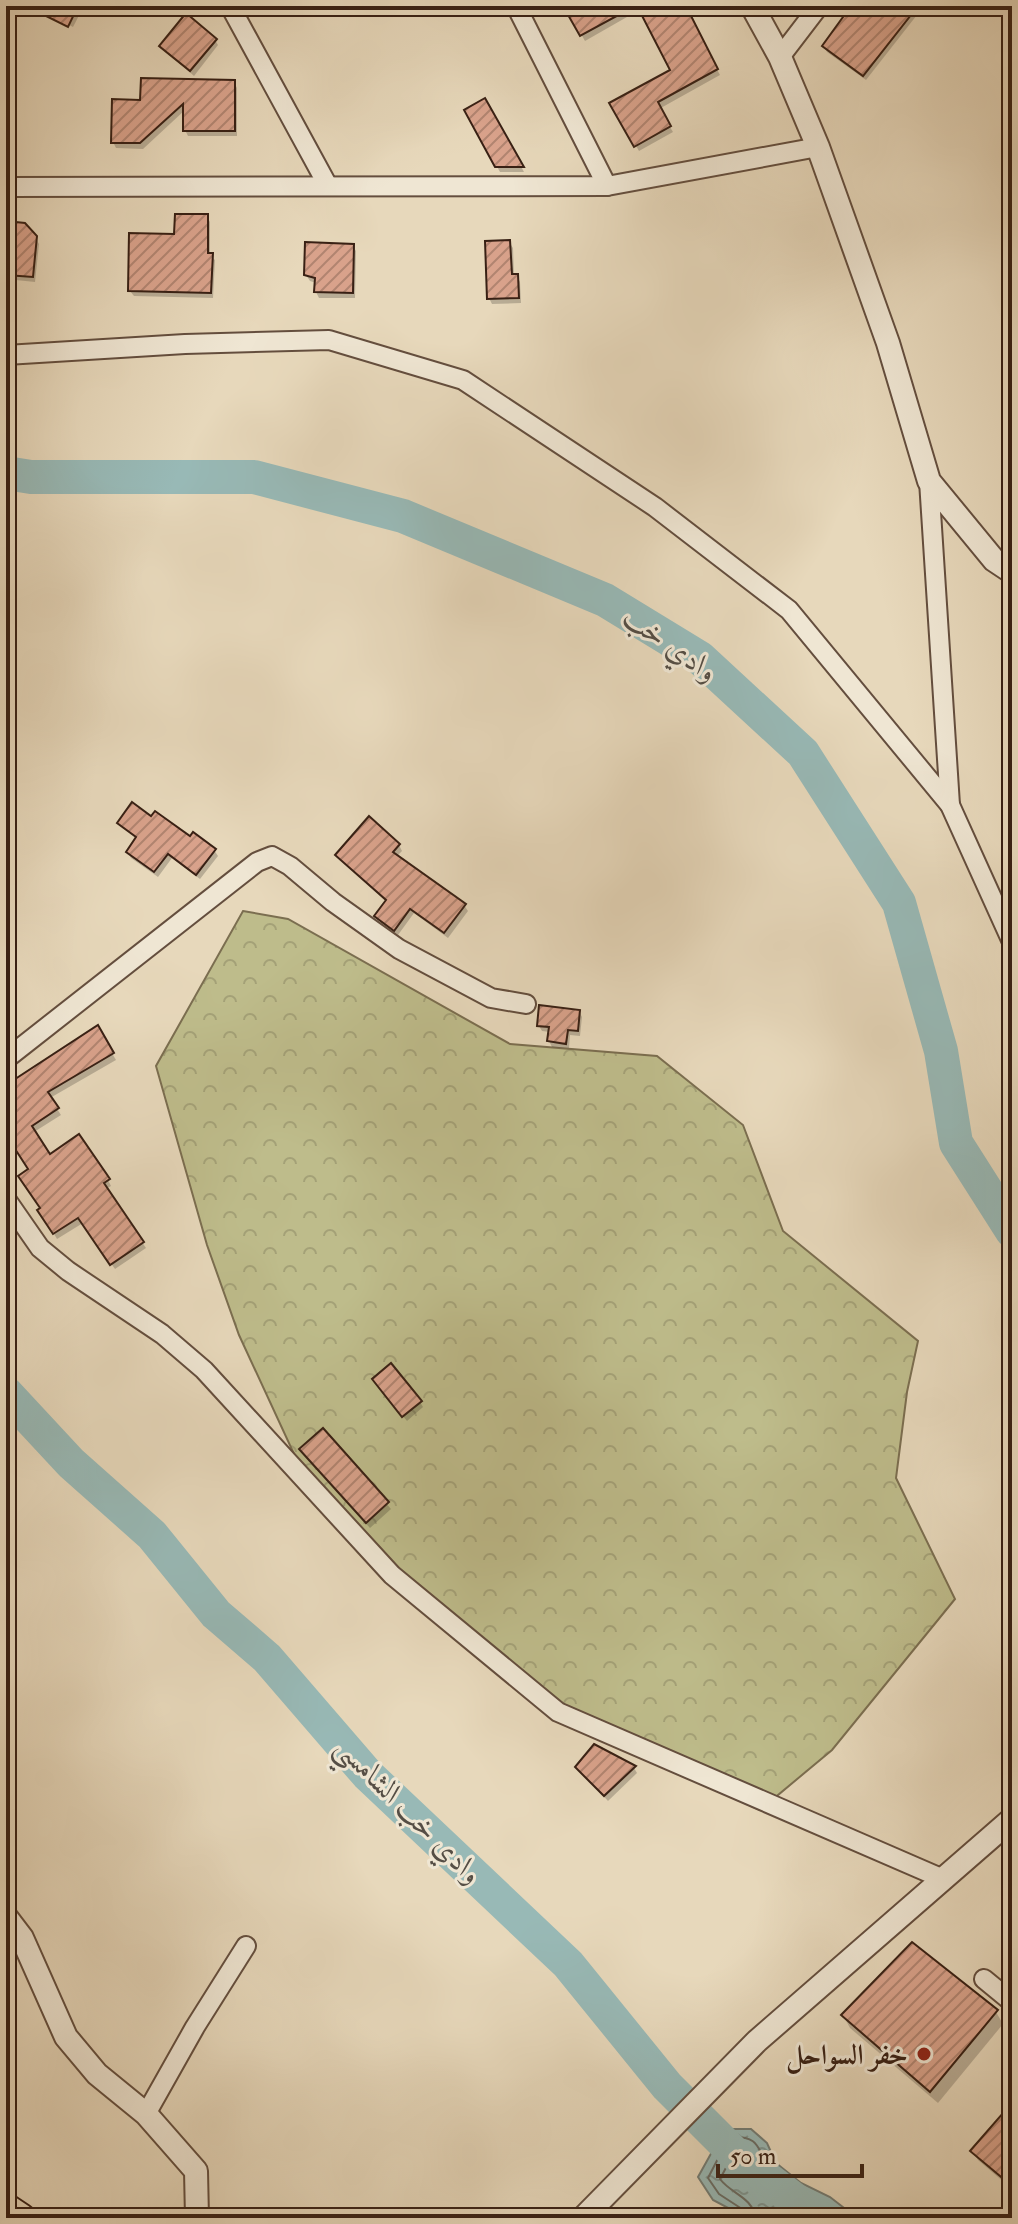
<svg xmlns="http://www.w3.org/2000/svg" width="1018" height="2224" font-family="'IM FELL Double Pica',Amiri,serif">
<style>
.forest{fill:url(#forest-crowns);stroke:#7b6e50;stroke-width:2}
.water{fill:url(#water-ripples);stroke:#727c75;stroke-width:2}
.shadow{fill:#0003}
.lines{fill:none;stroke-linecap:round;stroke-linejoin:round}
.shore{stroke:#686c65;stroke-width:2}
.river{stroke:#98b9b6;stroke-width:34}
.building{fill:url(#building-hatch);stroke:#382014;stroke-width:2}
.minor-casing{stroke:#644e3e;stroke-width:22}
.tertiary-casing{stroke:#644e3e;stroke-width:26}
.primary-casing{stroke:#382014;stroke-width:32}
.minor{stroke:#efe6d3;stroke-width:18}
.tertiary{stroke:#efe6d3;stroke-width:22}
.primary{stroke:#e7d8bb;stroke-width:28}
.poi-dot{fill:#8f2418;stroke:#efe6d3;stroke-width:3}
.labels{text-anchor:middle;stroke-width:6;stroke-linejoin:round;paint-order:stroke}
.poi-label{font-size:28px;font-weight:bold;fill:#382014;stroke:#efe6d3;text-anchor:end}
.water-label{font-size:30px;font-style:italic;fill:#554e45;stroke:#efe6d3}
</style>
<defs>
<pattern id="forest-crowns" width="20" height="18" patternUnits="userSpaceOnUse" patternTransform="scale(2)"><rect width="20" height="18" fill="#bebc8b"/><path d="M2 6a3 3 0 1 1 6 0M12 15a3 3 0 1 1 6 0" fill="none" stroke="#a4a177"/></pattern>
<pattern id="water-ripples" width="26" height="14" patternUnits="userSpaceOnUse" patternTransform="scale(2)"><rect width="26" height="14" fill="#98b9b6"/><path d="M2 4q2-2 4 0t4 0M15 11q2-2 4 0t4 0" fill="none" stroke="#7d9693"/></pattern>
<pattern id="building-hatch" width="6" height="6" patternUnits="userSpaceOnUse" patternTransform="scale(2)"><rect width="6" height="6" fill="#d9a28b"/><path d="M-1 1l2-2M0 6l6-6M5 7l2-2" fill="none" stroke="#b18470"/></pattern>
</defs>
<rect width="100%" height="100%" fill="#e7d8bb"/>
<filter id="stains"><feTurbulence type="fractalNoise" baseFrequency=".0025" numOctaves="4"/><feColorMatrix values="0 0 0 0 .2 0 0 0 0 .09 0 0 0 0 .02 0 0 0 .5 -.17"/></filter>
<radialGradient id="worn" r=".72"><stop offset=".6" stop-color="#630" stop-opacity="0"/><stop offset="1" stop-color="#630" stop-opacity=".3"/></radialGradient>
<polygon class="forest" points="243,911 288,919 510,1044 657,1056 743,1125 783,1231 918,1341 907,1392 896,1478 955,1599 832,1750 760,1810 549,1714 383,1576 294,1454 239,1335 207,1245 156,1066"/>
<polygon class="water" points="728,2129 751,2129 767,2143 776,2163 801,2183 830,2197 857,2218 747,2218 713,2200 698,2177 718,2141"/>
<g class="shadow">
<polygon points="55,6 84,6 73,27 52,16 52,20 50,16"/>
<polygon points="565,6 683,6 720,75 659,109 673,132 639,151 612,104 673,71 641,9 585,41"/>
<polygon points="855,6 924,6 866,80 827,52 824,46"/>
<polygon points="215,40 218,45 194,76 161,46"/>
<polygon points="234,82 237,88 237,136 188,136 185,130 185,110 143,149 116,148 113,142 142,102"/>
<polygon points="485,100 524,172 500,172 466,110"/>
<polygon points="207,216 210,222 210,255 215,260 213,298 134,296 130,291 176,236"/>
<polygon points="6,223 35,237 39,244 35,282 6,279"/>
<polygon points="509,242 513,248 514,276 517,276 520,282 521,303 492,304 489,298"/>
<polygon points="353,246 356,251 355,298 319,298 316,292 316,283 310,281 306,275"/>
<polygon points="119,823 190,839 214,850 218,856 200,879 172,858 158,877 131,858 128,852 137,839"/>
<polygon points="399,845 402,851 397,856 464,905 468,911 448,938 414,913 398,935 380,922 376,916 387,902 337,855"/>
<polygon points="579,1011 582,1017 580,1036 570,1035 569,1048 552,1047 549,1041 550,1032 542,1031 539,1026"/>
<polygon points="97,1028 116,1060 50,1098 61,1115 34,1132 50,1156 108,1180 111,1186 106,1189 146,1248 115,1269 83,1223 57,1239 40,1210 42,1209 30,1170 6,1132 6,1088"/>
<polygon points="378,1385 420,1402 423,1407 407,1421"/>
<polygon points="323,1431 391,1509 370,1528 305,1455"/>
<polygon points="595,1747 634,1768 637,1773 608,1801 577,1767"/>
<polygon points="996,2012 1003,2024 938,2103 850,2028 843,2015"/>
<polygon points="1012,2107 1012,2189 978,2160 973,2151"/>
</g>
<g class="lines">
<g class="shore">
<path d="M745,2218L742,2209L719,2194L708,2178L725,2145L734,2137C761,2137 756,2149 770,2167C787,2191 821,2201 844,2218"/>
<path d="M755,2218C753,2197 731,2194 720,2179L737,2147C754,2148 754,2163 762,2174C780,2196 807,2202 828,2218"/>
</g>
<g class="river">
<polyline points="6,473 31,477 254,477 403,516 605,600 700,658 803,753 899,903 941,1051 956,1143 1012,1231"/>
<polyline points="6,1393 71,1463 152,1535 216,1614 267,1658 368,1775 568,1964 667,2086 736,2155 819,2218"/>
</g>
</g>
<g class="building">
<polygon points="26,6 78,6 68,27"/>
<polygon points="563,6 635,6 580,36"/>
<polygon points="637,6 686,6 718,69 658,102 671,126 634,147 609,103 670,70"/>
<polygon points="851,6 918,6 863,76 822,46"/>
<polygon points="186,13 217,39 190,71 159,46"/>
<polygon points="141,78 235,80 235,131 183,131 183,104 140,143 111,143 112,99 140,100"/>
<polygon points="485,98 524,167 495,167 464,110"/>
<polygon points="175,214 208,214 208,253 213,253 211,293 128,291 129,233 174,234"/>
<polygon points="6,221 25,223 37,236 33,277 6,275"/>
<polygon points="510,240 512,274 518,274 519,298 487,299 485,241"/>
<polygon points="305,242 354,244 353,293 314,292 315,278 304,275"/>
<polygon points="132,802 151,816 155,811 190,836 193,832 216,849 196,875 168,854 154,872 126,852 136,837 117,823"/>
<polygon points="369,816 400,844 393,852 466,904 444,933 410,909 394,931 374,916 386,900 335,855"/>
<polygon points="539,1005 580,1010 578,1031 568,1030 566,1044 547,1041 549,1027 537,1026"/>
<polygon points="98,1025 114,1053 48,1092 59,1108 32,1126 50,1154 79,1134 110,1179 104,1183 144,1242 110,1265 78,1218 53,1234 37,1210 40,1208 18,1176 28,1169 6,1135 6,1085"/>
<polygon points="391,1363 422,1401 402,1417 372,1379"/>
<polygon points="323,1428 389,1502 366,1523 299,1449"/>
<polygon points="594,1744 636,1766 604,1796 575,1767"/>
<polygon points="912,1942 998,2010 930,2092 841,2015"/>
<polygon points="1003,2113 1012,2120 1012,2186 970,2151"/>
</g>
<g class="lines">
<g class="minor-casing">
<g id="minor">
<polyline points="230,6 328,186"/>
<polyline points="516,6 607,186"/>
<polyline points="780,57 819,6"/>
<polyline points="6,187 607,186 818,147"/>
<polyline points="6,355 185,344 329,340 463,380 655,507 789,610 950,805 1012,942"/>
<polyline points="929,481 950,805"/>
<polyline points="6,1059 257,862 272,856 290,866 333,902 399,949 491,998 526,1004"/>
<polyline points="6,1199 40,1248 68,1271 162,1334 204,1370 392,1575 558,1712 941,1878"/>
<polyline points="984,1979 1012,2002"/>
<polyline points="146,2114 195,2027 246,1946"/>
</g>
</g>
<g class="tertiary-casing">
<g id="tertiary">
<polyline points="752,6 780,57 818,147 888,343 929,481 994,560 1012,572"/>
<polyline points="6,1917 22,1938 66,2037 97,2074 146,2114 196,2171 197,2218"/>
<polyline points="583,2218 757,2041 1012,1819"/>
</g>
</g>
<g class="primary-casing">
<polyline id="primary" points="6,2208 21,2218"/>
</g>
<use href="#minor" class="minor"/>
<use href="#tertiary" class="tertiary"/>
<use href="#primary" class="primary"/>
</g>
<circle class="poi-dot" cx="924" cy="2054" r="8"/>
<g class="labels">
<g class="poi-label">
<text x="908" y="2064">خفر السواحل</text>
</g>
<g class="water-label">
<text transform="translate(671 644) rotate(35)" y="10">وادي خب</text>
<text transform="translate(409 1810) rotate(45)" y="10">وادي خب الشامسي</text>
</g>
</g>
<rect width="1018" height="2224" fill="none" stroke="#e7d8bb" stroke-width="32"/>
<rect x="8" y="8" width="1002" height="2208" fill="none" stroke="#382014" stroke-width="4"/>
<rect x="16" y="16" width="986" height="2192" fill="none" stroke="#382014" stroke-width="2"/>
<path d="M718 2164v12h144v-12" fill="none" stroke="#382014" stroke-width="4"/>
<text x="730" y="2164" font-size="24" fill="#382014" stroke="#efe6d3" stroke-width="6" paint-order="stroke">50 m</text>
<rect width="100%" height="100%" filter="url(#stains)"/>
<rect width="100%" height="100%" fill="url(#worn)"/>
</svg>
